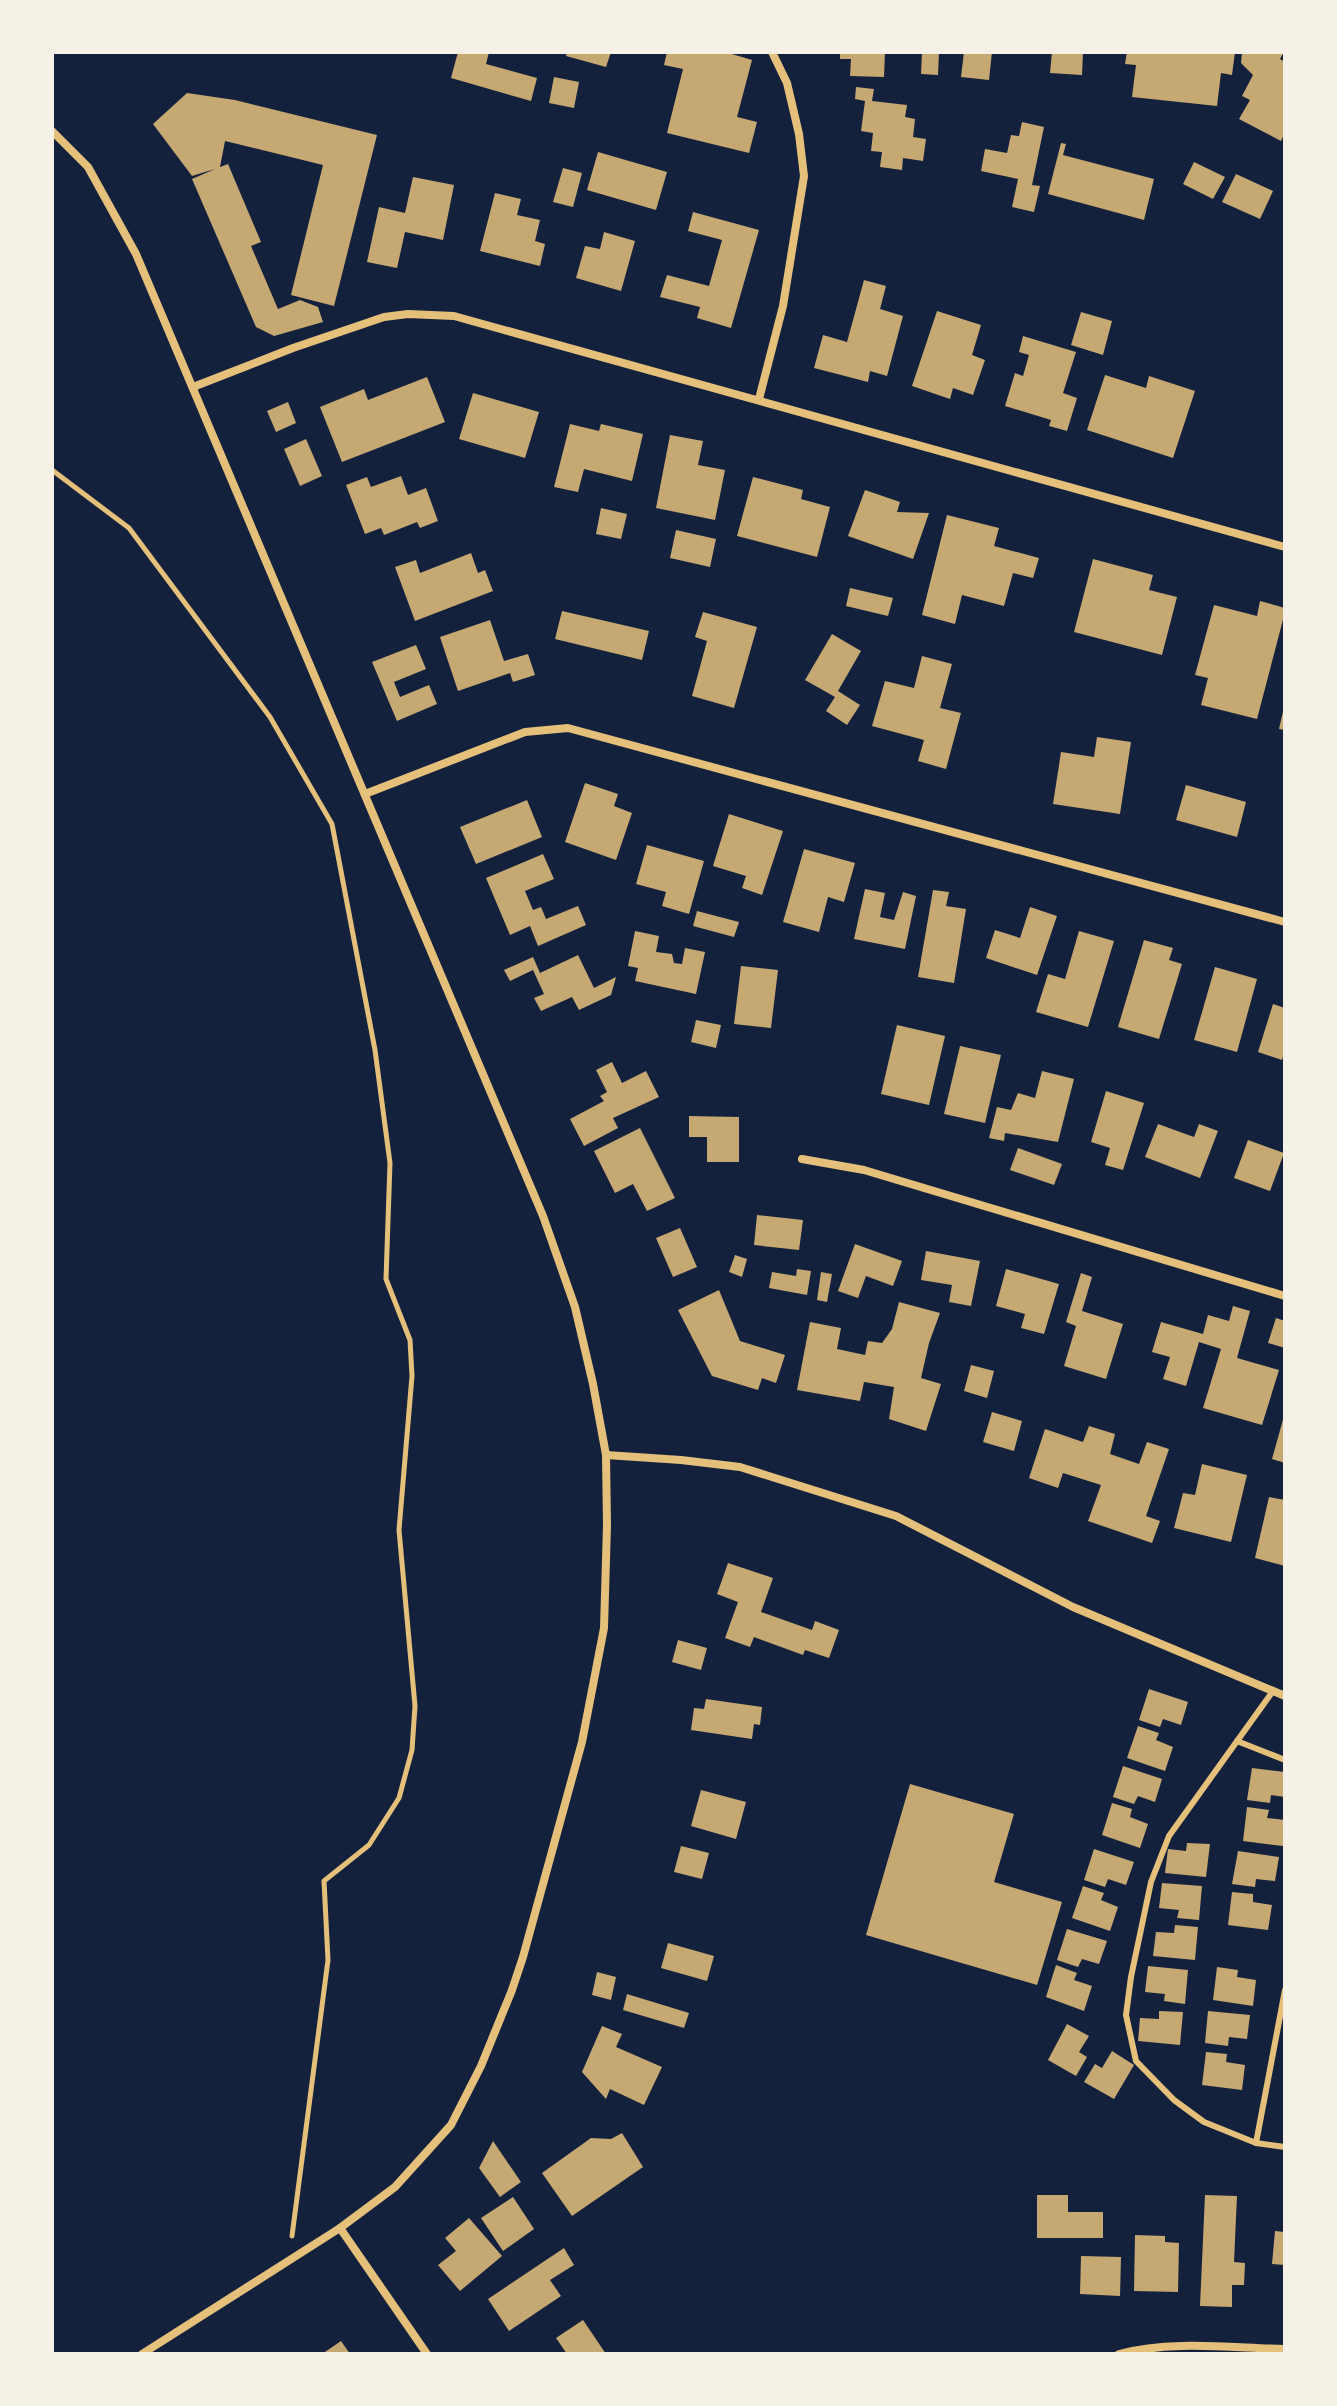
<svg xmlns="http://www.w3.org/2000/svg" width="1337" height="2406" font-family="Karla,sans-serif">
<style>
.building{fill:#c6a872}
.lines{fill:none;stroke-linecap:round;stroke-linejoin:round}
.path{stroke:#e5c07b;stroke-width:5}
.service{stroke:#e5c07b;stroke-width:6}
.minor{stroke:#e5c07b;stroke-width:8}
</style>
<rect width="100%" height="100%" fill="#14213d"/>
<g class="building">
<polygon points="458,52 489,52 486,64 537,78 531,101 451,78"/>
<polygon points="567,52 611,52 606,67 566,56"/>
<polygon points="667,52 725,52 752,60 737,117 757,122 749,153 667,133 683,69 664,65"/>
<polygon points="840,52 885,52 884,77 850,76 851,59 840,59"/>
<polygon points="922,52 939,52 938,75 921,74"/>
<polygon points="964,52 992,52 989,80 961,77"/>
<polygon points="1052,52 1083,52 1082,75 1050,73"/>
<polygon points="1127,52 1235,52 1232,75 1221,73 1217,106 1132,97 1136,65 1125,64"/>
<polygon points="1242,52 1284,52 1280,59 1285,62 1285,133 1281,141 1239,119 1250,100 1242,96 1253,75 1241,63"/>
<polygon points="554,77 579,82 574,108 549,103"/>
<polygon points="856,87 874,89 872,101 907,105 905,117 915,119 913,137 926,139 923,161 903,158 902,170 880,167 882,152 871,151 873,133 861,131 865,101 855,99"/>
<polygon points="187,93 235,100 377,135 334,306 291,295 323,165 225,141 220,167 228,164 261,242 251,246 278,309 300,300 318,307 323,322 274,336 256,327 192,179 215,169 192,176 153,124"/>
<polygon points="1022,122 1044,127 1032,185 1040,186 1034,212 1012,207 1018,179 981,171 985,149 1007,153 1011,135 1019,136"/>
<polygon points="1061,143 1066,144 1063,155 1154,179 1144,220 1048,194"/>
<polygon points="598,152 667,172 656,210 587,190"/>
<polygon points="1194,162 1225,177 1213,199 1183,184"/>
<polygon points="563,168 582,173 573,207 553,202"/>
<polygon points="1236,174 1273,191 1260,219 1222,202"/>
<polygon points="413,177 454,185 443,240 405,232 397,268 367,262 379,207 405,213"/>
<polygon points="495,193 521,199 517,215 540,220 535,241 545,244 540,266 480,251"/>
<polygon points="693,212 759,230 731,328 697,318 700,307 660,297 667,275 709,286 722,240 688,231"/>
<polygon points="604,232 635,241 621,291 576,278 585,246 600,249"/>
<polygon points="864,280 886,286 880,309 903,316 887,376 870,371 868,382 814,368 823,335 847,342"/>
<polygon points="937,311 981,325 972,355 985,360 973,395 953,388 950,399 912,386"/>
<polygon points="1081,312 1112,321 1103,355 1071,345"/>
<polygon points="1023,336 1076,352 1063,393 1077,398 1067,431 1049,426 1051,420 1005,406 1015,373 1023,376 1029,355 1019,352"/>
<polygon points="1105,375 1146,388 1149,376 1195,391 1173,458 1087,430"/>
<polygon points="427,377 445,422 342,462 320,407 364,389 368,400"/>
<polygon points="473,393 539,412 525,458 459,439"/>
<polygon points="288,402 296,423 276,432 267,411"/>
<polygon points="570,424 599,431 601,424 643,434 632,481 584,469 578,492 554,487"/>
<polygon points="670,435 703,441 698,465 725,470 715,520 656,508"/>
<polygon points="306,439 322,476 300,486 284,449"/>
<polygon points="401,476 408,495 426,488 438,521 420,528 417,522 384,535 381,528 365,534 346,485 367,477 371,487"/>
<polygon points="753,477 803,490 801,499 830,507 817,557 737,536"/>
<polygon points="865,490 900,502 897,512 929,513 913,559 848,536"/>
<polygon points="601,508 627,514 621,539 596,534"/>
<polygon points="947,515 999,528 994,546 1039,558 1033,578 1013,573 1004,606 962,595 955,624 922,615"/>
<polygon points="676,530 716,539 710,567 670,558"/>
<polygon points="471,553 478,573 485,570 493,591 415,621 395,567 416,560 420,573"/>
<polygon points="1093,559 1153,575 1149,590 1177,597 1162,655 1074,632"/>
<polygon points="850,588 893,598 888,616 846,606"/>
<polygon points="1260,601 1285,608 1285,612 1257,719 1201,705 1208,678 1195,675 1214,605 1257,616"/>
<polygon points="562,611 649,631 642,660 555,639"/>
<polygon points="703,612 757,627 734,708 692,696 707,641 695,637"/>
<polygon points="490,620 504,661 528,654 535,675 513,682 510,673 458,691 440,637"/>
<polygon points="832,634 861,651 838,691 860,705 847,725 826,711 835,697 805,680"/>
<polygon points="416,645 426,669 394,682 400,697 429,685 437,704 397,721 372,662"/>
<polygon points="922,656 952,664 940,708 961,713 946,769 918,761 924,740 872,726 885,681 914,688"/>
<polygon points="1284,707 1285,708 1285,730 1279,729"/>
<polygon points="1097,737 1131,742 1120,814 1053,804 1061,752 1094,757"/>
<polygon points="585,783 618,794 614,806 632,813 616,860 565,842"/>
<polygon points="1186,785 1246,802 1237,837 1176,820"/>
<polygon points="527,800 542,837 476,864 460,827"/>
<polygon points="729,814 783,831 762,895 742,888 746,876 713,866"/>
<polygon points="647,845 704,861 689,914 662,906 666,892 636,884"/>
<polygon points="804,849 855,863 844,902 828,897 819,932 783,922"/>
<polygon points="543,854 554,879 525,891 533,910 541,907 546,919 578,906 586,925 538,946 530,926 510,935 486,878"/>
<polygon points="865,889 885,893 880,917 894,920 903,892 916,896 905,949 854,939"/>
<polygon points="933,890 949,892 946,906 966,909 954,983 918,977"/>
<polygon points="1030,907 1057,916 1037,975 986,958 995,930 1020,938"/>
<polygon points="697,911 739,922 734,937 693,926"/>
<polygon points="635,931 659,936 656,952 672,954 674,963 682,964 685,948 705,952 696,994 635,981 638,968 628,966"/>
<polygon points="1079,931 1114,941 1088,1027 1036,1012 1048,974 1065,979"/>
<polygon points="1144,940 1173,948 1169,960 1182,964 1159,1039 1118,1027"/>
<polygon points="578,955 594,988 616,977 611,995 579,1010 572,997 541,1011 534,998 544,994 533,970 510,981 504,970 533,957 540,973"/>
<polygon points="741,966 778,970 771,1028 734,1024"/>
<polygon points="1215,967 1257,979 1237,1052 1194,1040"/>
<polygon points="1273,1004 1285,1008 1285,1050 1282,1060 1258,1052"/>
<polygon points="696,1020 721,1025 716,1048 691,1042"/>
<polygon points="897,1025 945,1036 929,1105 881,1094"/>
<polygon points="960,1046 1001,1055 985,1123 944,1114"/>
<polygon points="612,1062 622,1083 646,1071 659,1097 613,1118 618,1128 584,1146 570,1119 604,1101 600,1096 607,1092 596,1070"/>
<polygon points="1042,1071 1074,1079 1058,1142 1005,1133 1004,1141 989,1138 997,1107 1011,1110 1018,1093 1035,1098"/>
<polygon points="1106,1091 1144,1103 1123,1170 1105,1165 1110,1148 1091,1142"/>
<polygon points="689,1116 739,1117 739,1162 707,1162 707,1137 689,1137"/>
<polygon points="1158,1124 1194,1137 1199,1124 1218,1131 1200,1178 1145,1157"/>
<polygon points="640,1128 675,1198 647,1211 633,1184 615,1193 594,1151"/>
<polygon points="1248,1140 1284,1153 1270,1191 1234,1178"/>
<polygon points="1018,1148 1062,1164 1054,1185 1010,1170"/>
<polygon points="757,1215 803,1220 799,1250 754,1245"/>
<polygon points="680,1228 697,1267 673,1277 656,1238"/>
<polygon points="855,1244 902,1261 893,1286 866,1276 858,1298 838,1291"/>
<polygon points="926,1251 980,1261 971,1306 949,1302 952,1285 921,1280"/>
<polygon points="735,1255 747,1259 742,1277 729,1272"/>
<polygon points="797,1269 811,1271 807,1295 769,1288 772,1272 796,1276"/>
<polygon points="1006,1269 1059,1284 1044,1334 1021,1328 1025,1314 996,1306"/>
<polygon points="821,1272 832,1274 827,1302 817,1300"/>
<polygon points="1081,1273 1092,1277 1082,1311 1123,1324 1106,1379 1064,1366 1076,1326 1066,1322"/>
<polygon points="719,1290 740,1341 785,1355 776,1383 762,1378 758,1390 712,1376 678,1310"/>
<polygon points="899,1302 940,1313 929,1343 921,1378 941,1384 926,1431 889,1419 894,1387 864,1382 860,1401 797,1390 810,1322 841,1328 837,1349 865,1355 868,1341 882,1343 892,1329"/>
<polygon points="1233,1306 1250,1311 1237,1358 1279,1370 1262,1425 1203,1408 1221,1349 1199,1342 1186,1386 1163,1379 1170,1357 1152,1352 1161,1322 1203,1334 1208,1315 1229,1321"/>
<polygon points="1276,1318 1285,1321 1285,1348 1268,1343"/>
<polygon points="971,1365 994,1371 987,1398 964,1391"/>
<polygon points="992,1412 1022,1421 1014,1451 983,1442"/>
<polygon points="1284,1416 1285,1416 1285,1463 1272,1459"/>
<polygon points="1089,1426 1115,1434 1110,1454 1139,1464 1147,1442 1169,1449 1146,1516 1160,1521 1152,1543 1088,1521 1101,1485 1063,1473 1058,1488 1029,1478 1045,1429 1083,1442"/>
<polygon points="1202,1464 1247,1475 1231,1542 1174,1528 1183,1493 1195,1495"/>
<polygon points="1269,1497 1285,1500 1285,1566 1255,1558"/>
<polygon points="728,1563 773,1578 761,1612 812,1630 815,1621 839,1630 829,1658 805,1650 803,1655 754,1637 750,1647 725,1638 738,1602 717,1594"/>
<polygon points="678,1640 707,1648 701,1670 672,1662"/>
<polygon points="1149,1689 1188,1702 1181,1725 1163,1719 1160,1727 1139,1720"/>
<polygon points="706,1699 762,1707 760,1725 754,1724 752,1739 691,1730 694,1708 704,1709"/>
<polygon points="1138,1726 1159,1733 1156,1740 1173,1747 1165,1771 1127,1758"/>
<polygon points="1123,1766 1162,1779 1155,1802 1138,1796 1134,1804 1113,1797"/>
<polygon points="1252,1768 1285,1772 1285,1797 1271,1795 1270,1803 1247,1800"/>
<polygon points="910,1784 1014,1814 994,1882 1062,1902 1037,1985 866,1935"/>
<polygon points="701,1790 746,1802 736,1839 691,1826"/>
<polygon points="1112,1803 1132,1809 1130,1817 1148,1824 1140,1848 1102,1835"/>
<polygon points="1247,1807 1269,1810 1267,1818 1285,1820 1283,1846 1243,1841"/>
<polygon points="1187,1843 1210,1844 1206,1877 1165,1873 1168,1849 1186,1851"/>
<polygon points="681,1846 709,1853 702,1879 674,1872"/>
<polygon points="1094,1849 1134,1862 1126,1885 1108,1879 1105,1887 1084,1880"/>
<polygon points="1238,1851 1279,1857 1275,1881 1256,1879 1255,1887 1232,1884"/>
<polygon points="1162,1883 1202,1886 1199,1920 1177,1918 1179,1910 1159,1908"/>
<polygon points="1083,1886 1104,1893 1101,1900 1118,1907 1110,1931 1072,1918"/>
<polygon points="1232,1892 1253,1894 1253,1902 1272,1905 1268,1930 1228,1925"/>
<polygon points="1175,1925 1198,1927 1195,1960 1153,1956 1156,1932 1174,1933"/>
<polygon points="1067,1929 1107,1941 1099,1964 1082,1959 1078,1967 1057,1960"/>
<polygon points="668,1943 714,1956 707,1981 661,1968"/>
<polygon points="1056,1965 1077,1973 1074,1980 1092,1986 1084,2011 1046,1997"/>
<polygon points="1148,1966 1188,1970 1185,2004 1164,2001 1165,1994 1145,1992"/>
<polygon points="1217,1967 1238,1970 1237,1977 1256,1980 1253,2006 1213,2000"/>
<polygon points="597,1972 616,1977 611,2000 592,1995"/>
<polygon points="627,1994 689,2013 684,2028 623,2010"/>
<polygon points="1159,2011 1183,2012 1180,2045 1138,2041 1140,2018 1159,2019"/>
<polygon points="1208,2011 1250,2015 1247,2039 1229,2037 1228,2046 1205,2043"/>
<polygon points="1067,2024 1089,2036 1079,2052 1087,2057 1076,2076 1048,2060"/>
<polygon points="602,2026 622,2034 616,2047 662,2067 644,2105 610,2089 606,2099 582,2072"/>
<polygon points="1112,2051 1134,2065 1114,2099 1084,2082 1095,2064 1102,2068"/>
<polygon points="1206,2052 1227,2054 1226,2062 1245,2065 1242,2090 1202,2085"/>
<polygon points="622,2133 643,2167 572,2216 542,2173 591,2138 611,2139"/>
<polygon points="493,2141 521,2182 500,2197 479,2168"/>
<polygon points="1037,2195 1068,2195 1068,2212 1103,2212 1103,2238 1037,2238"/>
<polygon points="1205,2195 1237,2196 1234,2262 1245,2263 1244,2285 1232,2285 1232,2307 1200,2306"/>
<polygon points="513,2197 534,2229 503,2251 481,2218"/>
<polygon points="469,2218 502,2256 460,2291 438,2265 456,2251 445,2238"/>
<polygon points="1275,2231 1285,2232 1285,2265 1272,2264"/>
<polygon points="1135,2235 1165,2236 1165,2242 1179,2243 1178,2292 1134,2291"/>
<polygon points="564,2248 574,2265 550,2280 561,2296 509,2331 488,2299"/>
<polygon points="1081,2256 1121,2257 1120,2296 1080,2294"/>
<polygon points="583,2320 606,2354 567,2354 556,2338"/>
<polygon points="341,2341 350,2354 322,2354"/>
</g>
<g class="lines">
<polyline class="path" points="52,470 129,528 270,717 332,824 375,1050 390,1163 386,1279 410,1340 412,1376 399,1530 415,1706 412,1750 399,1798 369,1845 324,1881 328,1960 292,2236"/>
<g class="service">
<polyline points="1273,1691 1169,1836 1151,1882 1131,1977 1126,2015 1136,2061 1174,2100 1204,2122 1256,2143 1285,2147"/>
<polyline points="1237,1741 1285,1760"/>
<polyline points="1256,2143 1285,1990"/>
</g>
<g class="minor">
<polyline points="52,131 88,167 136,254 543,1216 575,1307 593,1384 606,1455 607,1525 604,1628 582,1742 523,1957 512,1990 481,2066 451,2125 395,2187 340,2228 142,2354"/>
<polyline points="193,387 293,348 384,317 408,314 454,316 1285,547"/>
<polyline points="759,399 783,306 804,176 799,134 787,83 772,52"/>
<polyline points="365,794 525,732 568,728 1285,922"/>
<polyline points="802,1159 864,1170 1285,1296"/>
<polyline points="606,1455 681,1460 740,1467 896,1516 1073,1607 1285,1696"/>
<polyline points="340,2228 427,2354"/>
<path d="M1119,2354C1172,2340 1231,2348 1285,2349"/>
</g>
</g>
<rect width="1337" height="2406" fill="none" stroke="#f6f1e7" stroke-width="108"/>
</svg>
